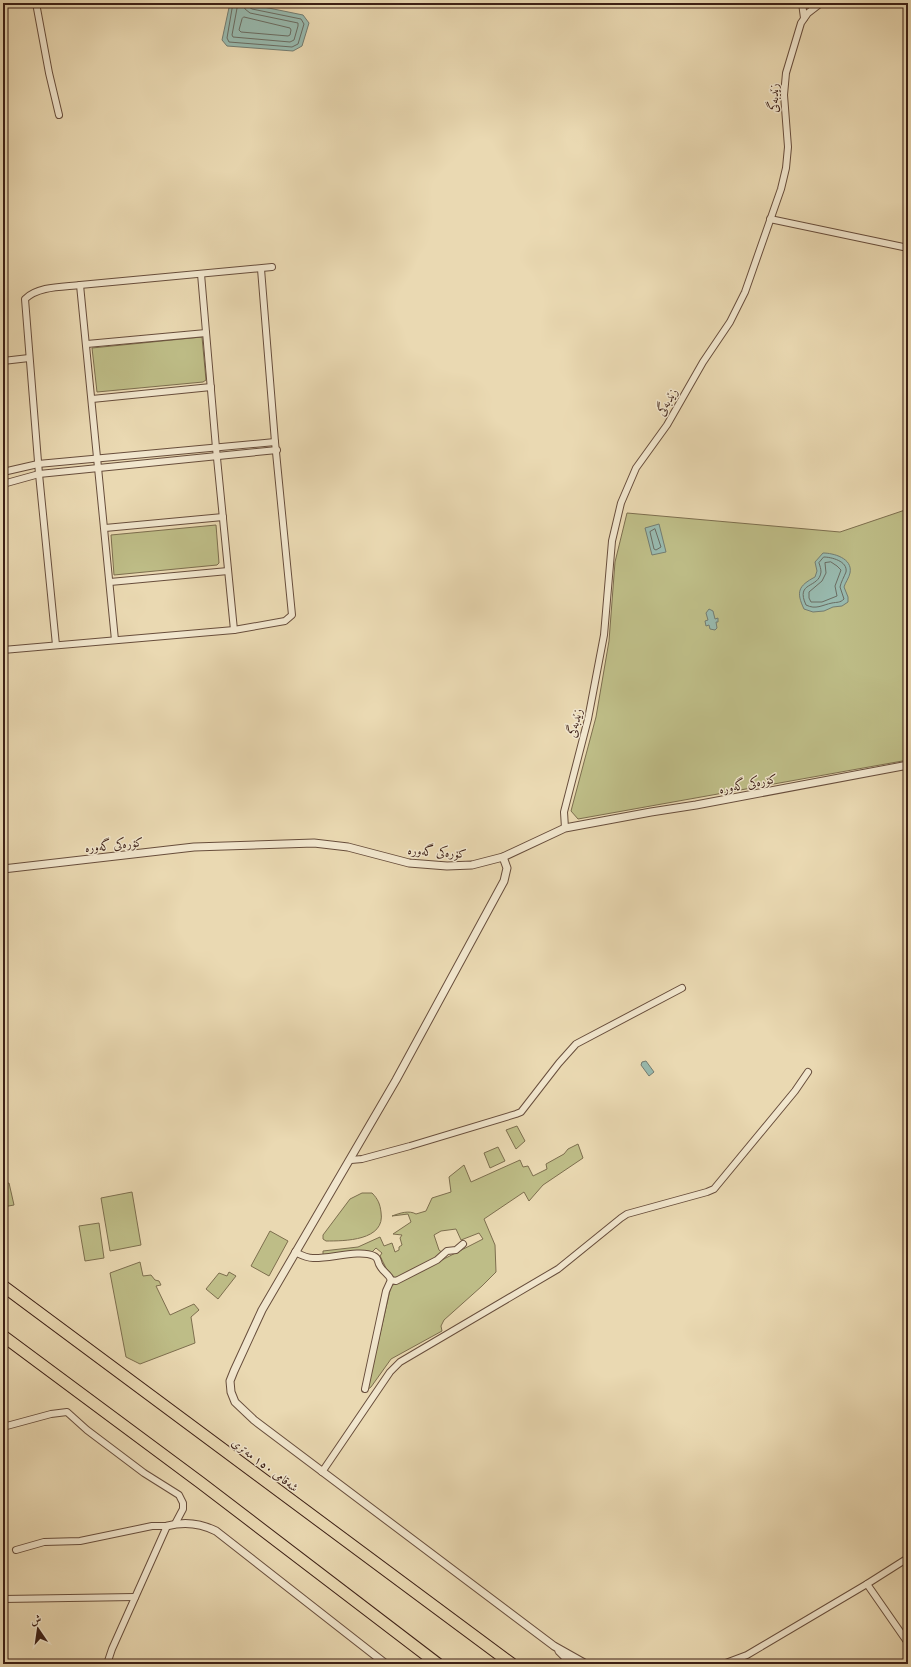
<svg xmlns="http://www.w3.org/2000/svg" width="911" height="1667" font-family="'IM FELL English',Amiri,serif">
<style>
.green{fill:#bebd87;stroke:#7d6e4e}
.water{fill:#98baaf;stroke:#737c71}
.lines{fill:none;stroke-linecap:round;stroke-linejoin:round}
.shore{stroke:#6a6c62;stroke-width:1}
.minor-casing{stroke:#684e3c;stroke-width:8}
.tertiary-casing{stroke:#684e3c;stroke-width:9}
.motorway-casing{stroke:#3c1f15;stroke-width:13}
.minor{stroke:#f1e6cd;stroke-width:6}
.tertiary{stroke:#f1e6cd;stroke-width:7}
.motorway{stroke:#ead9b2;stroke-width:11}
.labels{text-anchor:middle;stroke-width:3;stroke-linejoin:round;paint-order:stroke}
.street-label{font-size:12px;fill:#3c1f15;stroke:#f1e6cd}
</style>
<rect width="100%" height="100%" fill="#ead9b2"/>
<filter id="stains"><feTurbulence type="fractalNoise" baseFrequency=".005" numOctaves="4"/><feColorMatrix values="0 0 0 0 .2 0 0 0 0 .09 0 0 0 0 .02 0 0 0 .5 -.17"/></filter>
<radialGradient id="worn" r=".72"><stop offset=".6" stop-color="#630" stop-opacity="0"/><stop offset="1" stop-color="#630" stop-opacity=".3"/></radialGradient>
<g class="green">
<polygon points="202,337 206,380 203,382 97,392 92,348"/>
<polygon points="908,509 908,760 578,819 571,811 596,717 609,641 615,562 627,513 840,532"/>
<polygon points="216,525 219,563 217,565 114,575 111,535"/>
<polygon points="517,1126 525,1141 516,1149 506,1130"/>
<path d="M578,1144L583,1158L543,1185L529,1201L524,1192L484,1219L495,1245L496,1272L482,1286L444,1320L441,1326L442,1331L391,1359L371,1387L367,1390L391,1286L483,1239L479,1233L461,1240L456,1229L441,1231L434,1235L439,1250L444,1254L398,1278H394L386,1268L380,1256L382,1253L376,1248L371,1253L323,1255V1251L358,1247L380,1237L384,1246L392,1243L395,1252L399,1250V1247L402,1245L400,1238L402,1235L393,1234L411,1222L408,1214L392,1216C400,1213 409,1210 416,1214L426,1211L432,1198L451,1192L449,1177L464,1165L471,1182L520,1160L523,1167L528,1166L533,1176L547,1169L546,1164L564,1154L568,1149Z"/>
<polygon points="498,1147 505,1161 490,1168 484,1153"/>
<polygon points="9,1183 14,1205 3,1207 3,1184"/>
<polygon points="132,1192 141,1245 110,1251 101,1198"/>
<path d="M362,1193H372C378,1199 380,1204 381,1212C386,1241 344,1241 326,1241L323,1239V1235L350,1199Z"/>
<polygon points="99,1223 104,1258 85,1261 79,1226"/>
<polygon points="270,1231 288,1241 269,1276 251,1266"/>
<polygon points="140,1262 143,1276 151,1275 155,1280 159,1281 161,1285 156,1286 170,1315 194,1304 199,1310 191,1317 195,1343 140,1364 126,1357 110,1273"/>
<polygon points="229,1272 236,1276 218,1299 206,1289 219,1273 227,1276"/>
</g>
<g class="water">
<polygon points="230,3 244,3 303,15 309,23 302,46 293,51 227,46 222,40"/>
<polygon points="659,524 666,552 652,555 645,528"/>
<path d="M823,553C833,553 853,558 850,573C849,578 845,583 844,587L848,597V602L842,606L833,607L824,611L813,612L804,609C796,592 798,586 815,577L817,571L815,562Z"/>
<polygon points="709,609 713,611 715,619 718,618 718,622 716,622 717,628 715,630 710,629 709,625 706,626 705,621 708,620 706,613"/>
<polygon points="646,1061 654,1072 649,1076 641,1065 642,1062"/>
</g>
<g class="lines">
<g class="shore">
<polyline points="233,3 227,38 229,42 292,47 298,44 304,24 301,19 252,9 249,7 248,3"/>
<polyline points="238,3 232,35 233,37 290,42 294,40 298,26 298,23 250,13 245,9 243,3"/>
<polygon points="244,17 290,28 291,30 290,35 288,36 241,32 239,30 242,19"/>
<polygon points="655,529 661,547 656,550 654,549 650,532"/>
<path d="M824,557C831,557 848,561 846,572C844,577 841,582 840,587L844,599C840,603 837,602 832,603C822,605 816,610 806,605C795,581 819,589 821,572C821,569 820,566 819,563Z"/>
<polygon points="831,562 837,566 841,570 835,586 837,596 822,602 811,602 809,598 809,592 822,581 826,573 825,563"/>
</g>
<g class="minor-casing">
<g id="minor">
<polyline points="36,3 49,73 59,115"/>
<polyline points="802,3 804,18"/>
<polyline points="770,219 908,248"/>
<polyline points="201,274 216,448 234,630"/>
<polyline points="80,285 115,640"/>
<polyline points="87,344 206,333"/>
<polyline points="3,361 29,358"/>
<polyline points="92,399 211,387"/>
<polyline points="3,472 38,464 275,442"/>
<polyline points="3,484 39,474 277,450"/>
<polyline points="105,528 223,517"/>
<polyline points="110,582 228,571"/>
<path d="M56,645L39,474L25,299C38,286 63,287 80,285L272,267"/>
<polyline points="3,650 234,630 285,621 292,615 275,442 261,269"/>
<polyline points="565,828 564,812 588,719 604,635 612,541 621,503 636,468 667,425 703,362 730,322 745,292 781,189 786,168 788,147 784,95 786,73 801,23 808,13 821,3"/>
<polyline points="351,1160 362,1159 410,1146 516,1114 521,1112 559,1063 576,1044 682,988"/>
<path d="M295,1252C301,1255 306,1258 313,1258C329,1259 360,1249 374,1256C379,1258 377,1262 380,1266C383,1272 389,1274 391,1280L396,1281L437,1260L447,1251L456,1250L463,1244"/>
<polyline points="365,1389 386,1291 391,1280"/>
<polyline points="3,1427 51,1414 67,1412 87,1430 144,1473 179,1495 183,1503 183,1509 175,1524"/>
<polyline points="322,1472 390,1372 400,1362 558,1269 621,1218 627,1214 707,1192 714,1189 795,1091 808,1072"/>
<polyline points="16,1550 44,1542 80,1541 152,1526 167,1526 112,1649 107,1664"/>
<polyline points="867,1584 908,1643"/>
<polyline points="3,1599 135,1597"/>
<polyline points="723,1664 747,1655 867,1584 908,1558"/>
</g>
</g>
<g class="tertiary-casing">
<g id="tertiary">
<polyline points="503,857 507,868 504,881 396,1080 262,1310 234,1371 230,1381 231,1392 235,1402 254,1420 554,1646 586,1664"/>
<polyline points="3,869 194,847 314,843 348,847 409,863 447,866 472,865 503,857 565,828 651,812 696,805 908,765"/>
<path d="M167,1526C185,1521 200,1523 216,1531L386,1664"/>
<polyline points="559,1651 572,1664"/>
</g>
</g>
<g class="motorway-casing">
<g id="motorway">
<polyline points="3,1286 512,1664"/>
<polyline points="3,1336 201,1483 438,1664"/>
</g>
</g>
<use href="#minor" class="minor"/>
<use href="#tertiary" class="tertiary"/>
<use href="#motorway" class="motorway"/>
</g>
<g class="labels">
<g class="street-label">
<text transform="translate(774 98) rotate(-90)" y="4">زێدبەگی</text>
<text transform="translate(667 402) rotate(-60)" y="4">زێدبەگی</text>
<text transform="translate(575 723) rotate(-77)" y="4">زێدبەگی</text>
<text transform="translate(748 784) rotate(-11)" y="4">کۆرەکی گەورە</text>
<text transform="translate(114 845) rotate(-6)" y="4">کۆرەکی گەورە</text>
<text transform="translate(437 852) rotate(4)" y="4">کۆرەکی گەورە</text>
<text transform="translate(265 1465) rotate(37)" y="4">شەقامی ١٥٠ مەتری</text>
</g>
</g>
<rect width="911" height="1667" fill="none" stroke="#ead9b2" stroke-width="16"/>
<rect x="4" y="4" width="903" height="1659" fill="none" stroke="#3c1f15" stroke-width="2"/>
<rect x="8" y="8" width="895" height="1651" fill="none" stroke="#3c1f15"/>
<g transform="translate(38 1629) rotate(347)" stroke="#f1e6cd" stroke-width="3" paint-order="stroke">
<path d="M0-3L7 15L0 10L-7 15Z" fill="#3c1f15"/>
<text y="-6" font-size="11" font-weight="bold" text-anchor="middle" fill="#3c1f15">ش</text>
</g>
<rect width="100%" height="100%" filter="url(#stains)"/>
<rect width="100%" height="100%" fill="url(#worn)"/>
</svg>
